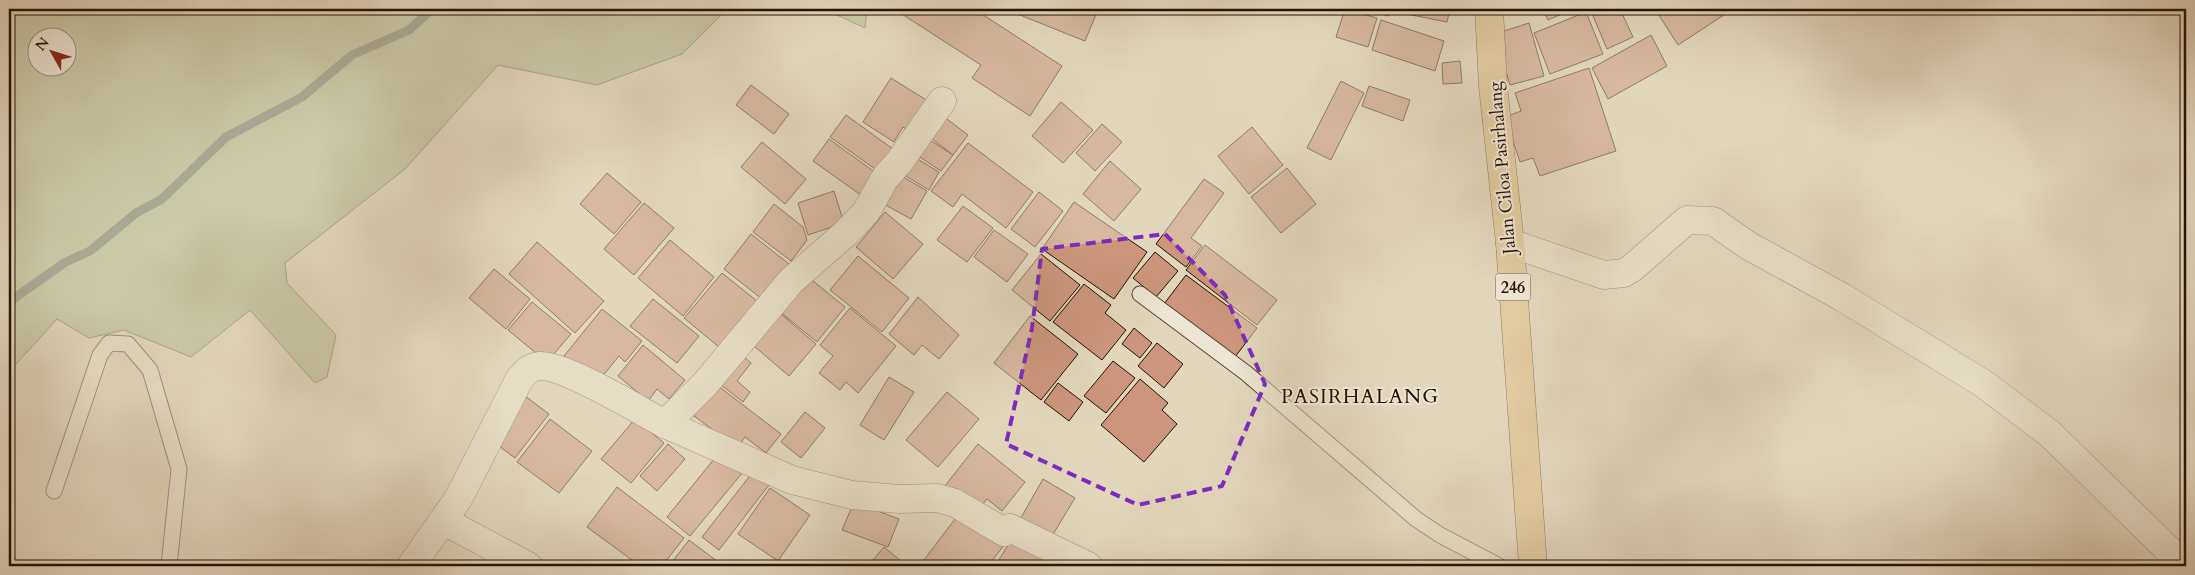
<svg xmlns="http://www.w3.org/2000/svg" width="2195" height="575" font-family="Cardo,serif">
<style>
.green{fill:#b2be92;stroke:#6b684a;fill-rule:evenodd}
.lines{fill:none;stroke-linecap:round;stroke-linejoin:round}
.stream{stroke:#69766f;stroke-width:9}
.building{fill:#cd967c;stroke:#241201}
.lane-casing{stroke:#544330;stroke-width:17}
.street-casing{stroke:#544330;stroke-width:29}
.primary-casing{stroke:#241201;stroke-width:29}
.lane{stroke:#ece5d3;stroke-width:15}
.street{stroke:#ece5d3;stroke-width:28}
.primary{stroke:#e1bc7e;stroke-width:28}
.marked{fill:none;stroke:#7b2cbf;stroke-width:4;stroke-dasharray:10 6;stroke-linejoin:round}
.labels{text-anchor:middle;stroke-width:4;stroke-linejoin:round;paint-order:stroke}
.shield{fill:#ece5d3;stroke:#605140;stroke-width:1}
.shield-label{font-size:16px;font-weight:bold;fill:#241201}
.street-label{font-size:18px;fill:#241201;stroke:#ece5d3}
.quarter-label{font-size:20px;letter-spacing:1px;fill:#241201;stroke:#ece5d3}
</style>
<rect width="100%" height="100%" fill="#e2d7bc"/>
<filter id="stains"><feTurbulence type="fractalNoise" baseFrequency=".004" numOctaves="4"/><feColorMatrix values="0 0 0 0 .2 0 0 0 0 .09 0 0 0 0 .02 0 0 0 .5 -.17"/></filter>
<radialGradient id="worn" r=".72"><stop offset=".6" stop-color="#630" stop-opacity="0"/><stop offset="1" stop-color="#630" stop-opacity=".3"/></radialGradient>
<g class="green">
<path d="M9,9H727L682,54L597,85L498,65L405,169L285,263L287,283L336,335L327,377L315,383L250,310L191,357L124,330L89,338L57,319L9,372ZM38,38H68V68H38Z"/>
<polygon points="824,9 867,9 865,28"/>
</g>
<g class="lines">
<polyline class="stream" points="9,302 64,263 90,251 136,213 162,199 226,137 302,97 352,55 409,30 432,9"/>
</g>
<g class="building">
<polygon points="894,9 974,9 1062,66 1030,116 972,78 981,65"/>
<polygon points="1005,9 1089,9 1097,12 1085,41"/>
<polygon points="1345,9 1377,18 1368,47 1336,37"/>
<polygon points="1367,9 1390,9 1388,16"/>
<polygon points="1396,9 1450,9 1447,22 1396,12"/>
<polygon points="1543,9 1573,9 1548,20"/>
<polygon points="1597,9 1620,9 1633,37 1607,49 1591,11"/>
<polygon points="1655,9 1733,9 1678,45"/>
<polygon points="1586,12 1603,54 1550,74 1534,33"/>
<polygon points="1381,20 1444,41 1435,71 1372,50"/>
<polygon points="1529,23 1544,76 1510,85 1495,34"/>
<polygon points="1651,35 1667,66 1608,99 1592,68"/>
<polygon points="1460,61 1462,83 1443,84 1442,63"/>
<polygon points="1589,68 1616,151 1540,176 1533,158 1520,162 1505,117 1521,111 1515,93"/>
<polygon points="891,78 931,103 912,132 903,127 894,142 863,122"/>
<polygon points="1341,81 1364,93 1331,160 1307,148"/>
<polygon points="751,85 789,114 774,134 736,105"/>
<polygon points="1369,86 1410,100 1403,121 1362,106"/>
<polygon points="1061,102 1093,130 1063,163 1032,136"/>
<polygon points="846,115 897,152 882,174 830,137"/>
<polygon points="943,116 968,135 953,155 927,135"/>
<polygon points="1102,124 1122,142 1095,171 1076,153"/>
<polygon points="1252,127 1283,165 1249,194 1218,156"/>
<polygon points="925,137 953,155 941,171 914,153"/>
<polygon points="829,139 880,176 865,198 813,161"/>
<polygon points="762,142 806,179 785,204 741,167"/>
<polygon points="968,143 1033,192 1006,228 962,194 953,207 931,191"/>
<polygon points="911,155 939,172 929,190 901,173"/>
<polygon points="1110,161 1141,189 1114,221 1083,194"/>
<polygon points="1287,168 1316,204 1281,233 1251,197"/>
<polygon points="607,173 641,202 614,234 580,204"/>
<polygon points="898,174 927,191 911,219 882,203"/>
<polygon points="1204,179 1224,193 1191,238 1202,246 1186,267 1156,244"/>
<polygon points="834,191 844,223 808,235 798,203"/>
<polygon points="1039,192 1063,211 1035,247 1011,229"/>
<polygon points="1074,202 1147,252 1114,299 1042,249"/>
<polygon points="644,203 674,228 634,275 604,249"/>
<polygon points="774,204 803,227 807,240 791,261 753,232"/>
<polygon points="963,206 993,228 967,262 937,240"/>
<polygon points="885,212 923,244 893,279 856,247"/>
<polygon points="994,230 1028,254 1007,282 974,257"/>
<polygon points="751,234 789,264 762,299 724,269"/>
<polygon points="670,240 714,277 683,316 638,278"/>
<polygon points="537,242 604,301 575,333 509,274"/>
<polygon points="1205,245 1277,300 1257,325 1186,270"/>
<polygon points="1155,252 1178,271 1156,297 1133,278"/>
<polygon points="1041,254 1080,285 1050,321 1012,290"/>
<polygon points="858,256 909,298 882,332 830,290"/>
<polygon points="494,269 530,299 506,329 469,298"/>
<polygon points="722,273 757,301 719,347 684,318"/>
<polygon points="1186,275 1257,328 1235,357 1164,304"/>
<polygon points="807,276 845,307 817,342 779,311"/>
<polygon points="1084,284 1111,305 1105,313 1126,330 1102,360 1053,322"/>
<polygon points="918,297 959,335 939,359 922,345 914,355 889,334"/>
<polygon points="653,299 699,336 677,363 630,326"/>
<polygon points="532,302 571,334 547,362 508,330"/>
<polygon points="774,308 816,344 789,376 747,340"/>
<polygon points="850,308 896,346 858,393 846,382 840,390 819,373 833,356 820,345"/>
<polygon points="602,309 642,341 625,362 619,356 597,383 564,356"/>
<polygon points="1030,316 1078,354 1041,400 994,363"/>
<polygon points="1134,328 1152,343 1140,358 1122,344"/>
<polygon points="1157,343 1183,364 1164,388 1138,366"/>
<polygon points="643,345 685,380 669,399 657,389 648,401 618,376"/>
<polygon points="737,351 751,363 737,381 750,392 743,402 715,380"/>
<polygon points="1113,361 1135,378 1106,413 1084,396"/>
<polygon points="889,377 914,392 884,440 860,425"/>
<polygon points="1140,379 1168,403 1162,410 1177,424 1144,462 1101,425"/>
<polygon points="713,382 781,434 766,453 745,437 737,448 690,413"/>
<polygon points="1058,383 1083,402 1069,421 1044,402"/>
<polygon points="947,392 979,419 938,467 906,440"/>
<polygon points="525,396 549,414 515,458 491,440"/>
<polygon points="805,412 825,428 801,458 781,442"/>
<polygon points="550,419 592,451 559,493 517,462"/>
<polygon points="635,419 664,443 631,483 601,459"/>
<polygon points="668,444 685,459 657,491 640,476"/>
<polygon points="978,444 1025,482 1002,511 987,499 976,512 944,487"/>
<polygon points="719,453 743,472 690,536 667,517"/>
<polygon points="756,468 772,481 719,550 702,537"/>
<polygon points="1043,479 1075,498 1049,541 1018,523"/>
<polygon points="617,487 684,538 662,566 640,566 587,527"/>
<polygon points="770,488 810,515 778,561 738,534"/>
<polygon points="854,502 899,519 888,547 842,530"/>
<polygon points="961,511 1005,544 988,566 933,566 924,560"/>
<polygon points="1015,534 1055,559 1051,566 995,566"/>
<polygon points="689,540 722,565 721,566 669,566"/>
<polygon points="884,547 907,566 868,566"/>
</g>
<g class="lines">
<g class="lane-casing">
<g id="lane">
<polyline points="1140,294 1246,373 1416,519 1440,535 1499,566"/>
<polyline points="54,491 100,355 109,343 128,344 150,370 179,469 169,566"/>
</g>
</g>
<g class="street-casing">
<g id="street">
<polyline points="1510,243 1604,275 1624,273 1632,268 1687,220 1713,221 1749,246 1842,297 1984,384 2050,434 2185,566"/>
<polyline points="665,424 792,480 852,495 899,499 937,498 955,503 1004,532 1010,528 1088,566"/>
<polyline points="444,521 528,566"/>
<path d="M411,566L458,499L519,380C525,372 530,367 540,366C566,365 640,411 665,424L705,384L791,281L846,233L866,212L885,178L900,161L942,101"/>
</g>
</g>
<g class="primary-casing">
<polyline id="primary" points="1489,9 1493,86 1510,243 1533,566"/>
</g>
<use href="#lane" class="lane"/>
<use href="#street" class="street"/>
<use href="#primary" class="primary"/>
</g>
<path d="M0 0H2195V575H0ZM1165,234L1225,295L1265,384L1222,486L1138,505L1006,444L1032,328L1042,249Z" fill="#e2d7bc" fill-opacity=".55" fill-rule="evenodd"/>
<path class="marked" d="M1165,234L1225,295L1265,384L1222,486L1138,505L1006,444L1032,328L1042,249Z"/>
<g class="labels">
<rect class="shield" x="1495.5" y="273.5" width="35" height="27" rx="4"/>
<g class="shield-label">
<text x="1513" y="293">246</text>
</g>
<g class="street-label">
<text transform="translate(1502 168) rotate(-95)" y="6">Jalan Ciloa Pasirhalang</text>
</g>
<g class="quarter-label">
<text x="1360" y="403">PASIRHALANG</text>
</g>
</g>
<rect width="2195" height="575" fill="none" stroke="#e2d7bc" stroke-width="30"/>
<rect x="10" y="10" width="2175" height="555" fill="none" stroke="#241201" stroke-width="2.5"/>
<rect x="15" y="15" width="2165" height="545" fill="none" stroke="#241201"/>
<g transform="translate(52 52) rotate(309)"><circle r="24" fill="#ece5d3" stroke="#9c917f"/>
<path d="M0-4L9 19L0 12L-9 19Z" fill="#8f2418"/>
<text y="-8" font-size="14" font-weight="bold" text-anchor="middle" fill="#241201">N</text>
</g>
<rect width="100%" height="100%" filter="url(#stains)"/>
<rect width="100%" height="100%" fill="url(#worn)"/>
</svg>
